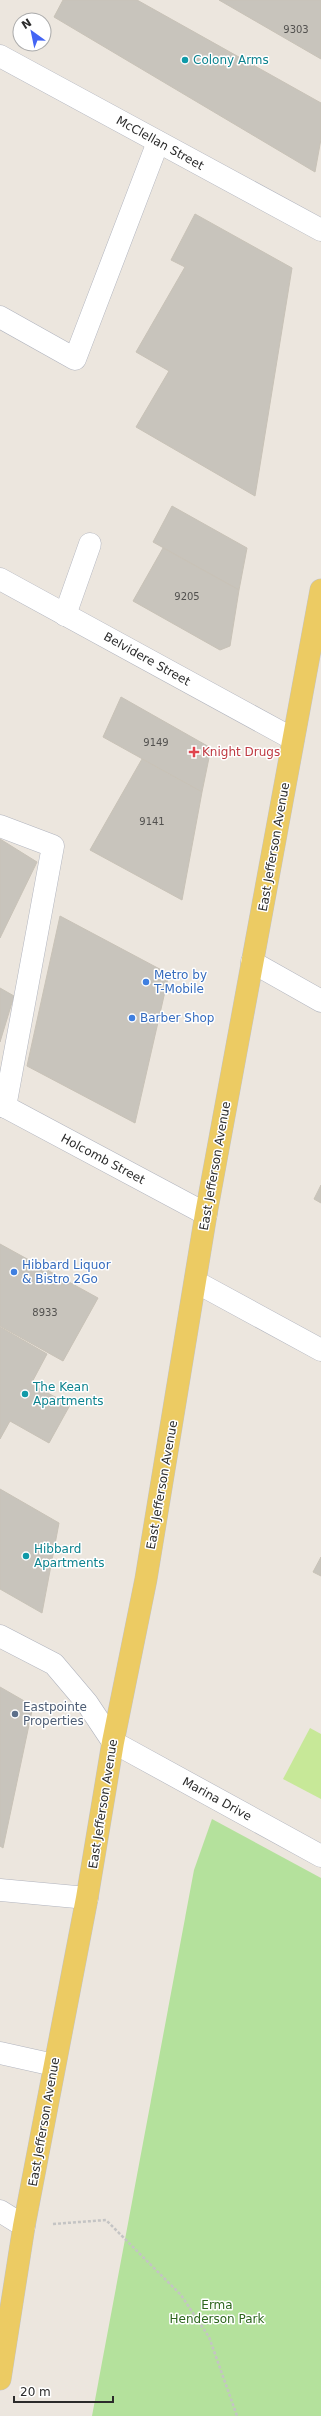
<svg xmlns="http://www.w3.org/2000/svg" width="321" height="2416" font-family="'DejaVu Sans',sans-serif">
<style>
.green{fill:#b4e19c}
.pitch{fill:#c7e898}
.building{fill:#c8c4bc;stroke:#c8c2b7}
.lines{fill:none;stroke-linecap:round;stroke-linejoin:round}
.minor-casing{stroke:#b1b4be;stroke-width:23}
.major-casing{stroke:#c4c4c4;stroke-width:23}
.path{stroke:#c4c4c4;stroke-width:2.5;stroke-dasharray:3 2;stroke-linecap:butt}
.minor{stroke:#fff;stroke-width:22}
.major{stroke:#eccb63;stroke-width:22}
.culture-dot{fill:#0f9aa8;stroke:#fff;stroke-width:1.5}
.health-dot{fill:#e0444e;stroke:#fff;stroke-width:1.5}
.shop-dot{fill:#3f7fe0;stroke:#fff;stroke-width:1.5}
.service-dot{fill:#5c6f8a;stroke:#fff;stroke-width:1.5}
.labels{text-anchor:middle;stroke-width:3;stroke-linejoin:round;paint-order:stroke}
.number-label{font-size:10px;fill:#52514f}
.culture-label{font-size:12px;fill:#0d838f;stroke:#fff;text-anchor:start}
.street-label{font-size:12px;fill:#2b2b2b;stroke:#fff}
.health-label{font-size:12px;fill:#be3a42;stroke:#fff;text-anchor:start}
.shop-label{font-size:12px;fill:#366cbe;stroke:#fff;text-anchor:start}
.service-label{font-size:12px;fill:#4e5e75;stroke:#fff;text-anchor:start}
.park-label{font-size:12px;fill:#2d661d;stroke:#fff}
</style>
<rect width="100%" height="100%" fill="#ece6de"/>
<polygon class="green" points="212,1819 321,1878 321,2416 92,2416 194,1870"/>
<polygon class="pitch" points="310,1728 321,1734 321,1799 283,1779"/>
<g class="building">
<polygon points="63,0 137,0 321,103 321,139 315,172 54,17"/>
<polygon points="219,0 321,0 321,59"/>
<polygon points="195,214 292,268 255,496 136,427 169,371 136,352 185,267 171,260"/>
<polygon points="172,506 247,548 239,590 153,542"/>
<polygon points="163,548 239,590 230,646 220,650 133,601"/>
<polygon points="121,697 211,748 202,792 103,737"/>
<polygon points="142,759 202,792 182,900 90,850"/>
<polygon points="0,839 37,862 0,938"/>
<polygon points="60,916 169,974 135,1123 27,1066"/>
<polygon points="0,988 14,996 0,1042"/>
<polygon points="321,1185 321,1203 314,1199"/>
<polygon points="0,1244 98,1298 63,1361 0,1326"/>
<polygon points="0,1327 47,1354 31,1384 70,1405 49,1443 10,1421 0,1439"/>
<polygon points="0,1489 59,1523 42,1613 0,1589"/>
<polygon points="321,1557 321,1576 313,1572"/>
<polygon points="0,1687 33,1706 3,1848 0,1846"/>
</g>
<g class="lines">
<g class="minor-casing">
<g id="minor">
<polyline points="0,56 321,230"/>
<polyline points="0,317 75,359 158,142"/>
<polyline points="0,579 293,739"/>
<polyline points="65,615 90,544"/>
<polyline points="0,826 53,846 5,1107"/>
<polyline points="252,962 321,1001"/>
<polyline points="0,1104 206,1214"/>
<polyline points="196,1282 321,1350"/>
<polyline points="0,1636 54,1664 87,1703 113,1742 321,1856"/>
<polyline points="0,1890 87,1898"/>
<polyline points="0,2053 54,2065"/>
<polyline points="0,2211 24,2226"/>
</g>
</g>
<g class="major-casing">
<polyline id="major" points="0,2379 24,2226 87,1898 113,1742 146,1579 206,1214 321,590"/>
</g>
<polyline class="path" points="53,2224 106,2220 181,2295 209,2337 237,2416"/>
<use href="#minor" class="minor"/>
<use href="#major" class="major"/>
</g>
<g class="culture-dot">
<circle cx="185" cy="60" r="4"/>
<circle cx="25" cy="1394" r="4"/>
<circle cx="26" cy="1556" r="4"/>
</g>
<path class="health-dot" d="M192 746h4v4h4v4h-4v4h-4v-4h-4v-4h4z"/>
<g class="shop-dot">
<circle cx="146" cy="982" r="4"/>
<circle cx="132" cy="1018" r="4"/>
<circle cx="14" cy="1272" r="4"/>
</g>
<circle class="service-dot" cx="15" cy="1714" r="4"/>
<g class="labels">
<g class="number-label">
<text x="296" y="33">9303</text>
<text x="187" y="600">9205</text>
<text x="156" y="746">9149</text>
<text x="152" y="825">9141</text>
<text x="45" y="1316">8933</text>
</g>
<g class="culture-label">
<text x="193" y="64">Colony Arms</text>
<text x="33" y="1391">The Kean<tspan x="33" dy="14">Apartments</tspan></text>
<text x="34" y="1553">Hibbard<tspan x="34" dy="14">Apartments</tspan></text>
</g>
<g class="street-label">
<text transform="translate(160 143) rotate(29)" y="4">McClellan Street</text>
<text transform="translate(147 659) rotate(29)" y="4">Belvidere Street</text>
<text transform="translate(274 847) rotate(-80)" y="4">East Jefferson Avenue</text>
<text transform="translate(103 1159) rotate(28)" y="4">Holcomb Street</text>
<text transform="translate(215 1166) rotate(-80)" y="4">East Jefferson Avenue</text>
<text transform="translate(162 1485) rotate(-80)" y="4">East Jefferson Avenue</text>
<text transform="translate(217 1799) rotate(29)" y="4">Marina Drive</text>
<text transform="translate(103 1804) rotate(-81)" y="4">East Jefferson Avenue</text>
<text transform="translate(44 2122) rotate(-80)" y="4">East Jefferson Avenue</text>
</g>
<g class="health-label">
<text x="202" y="756">Knight Drugs</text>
</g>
<g class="shop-label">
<text x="154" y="979">Metro by<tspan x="154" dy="14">T-Mobile</tspan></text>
<text x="140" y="1022">Barber Shop</text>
<text x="22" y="1269">Hibbard Liquor<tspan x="22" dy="14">&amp; Bistro 2Go</tspan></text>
</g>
<g class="service-label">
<text x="23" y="1711">Eastpointe<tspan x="23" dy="14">Properties</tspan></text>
</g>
<g class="park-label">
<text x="217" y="2309">Erma<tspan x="217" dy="14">Henderson Park</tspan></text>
</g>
</g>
<g transform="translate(32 32) rotate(327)"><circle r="19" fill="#ffffff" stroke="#aaaaaa"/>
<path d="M0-3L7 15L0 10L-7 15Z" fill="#4465f4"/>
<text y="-6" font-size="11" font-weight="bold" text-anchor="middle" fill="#2b2b2b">N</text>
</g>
<path d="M14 2396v6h99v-6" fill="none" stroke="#2b2b2b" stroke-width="2"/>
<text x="20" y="2396" font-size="12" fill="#2b2b2b" stroke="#ffffff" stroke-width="3" paint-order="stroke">20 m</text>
</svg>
